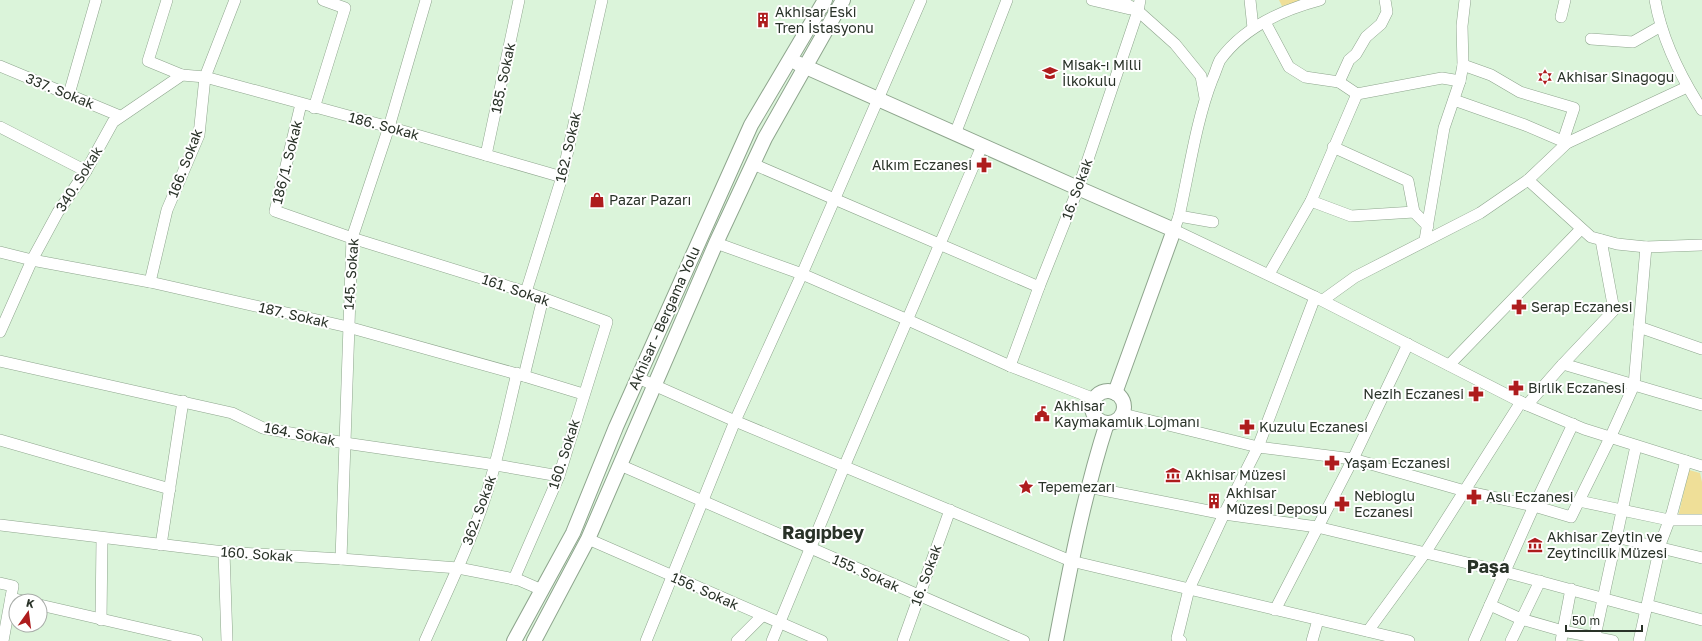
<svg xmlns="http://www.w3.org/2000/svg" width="1702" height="641" font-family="'Golos Text',sans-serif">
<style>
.green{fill:#efdf98}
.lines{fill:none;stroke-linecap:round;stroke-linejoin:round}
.minor-casing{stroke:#8ea58d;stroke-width:12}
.major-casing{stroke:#8ea58d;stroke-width:16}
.minor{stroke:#fff;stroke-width:11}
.major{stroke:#fff;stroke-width:14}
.labels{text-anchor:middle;stroke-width:4;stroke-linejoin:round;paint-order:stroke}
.poi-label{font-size:14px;fill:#293228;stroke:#fff;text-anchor:start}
.street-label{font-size:14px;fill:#293228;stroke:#fff}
.district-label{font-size:18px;font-weight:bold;fill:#293228;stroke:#fff}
</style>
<rect width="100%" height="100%" fill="#dbf4da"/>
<g class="green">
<polygon points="1279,0 1308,0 1282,6"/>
<polygon points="1689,470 1700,473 1702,482 1702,517 1678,517"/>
</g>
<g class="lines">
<g class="minor-casing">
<g id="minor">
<polyline points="167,0 148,61 182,75"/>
<polyline points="1092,0 1130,9"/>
<polyline points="1120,0 1138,11 1175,44 1201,76 1205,98"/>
<polyline points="1250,0 1253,28"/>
<path d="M1320,0C1282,10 1244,27 1220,60C1217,66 1215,74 1212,80C1196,121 1189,173 1179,216L1174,230L1315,297L1527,405L1584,429L1702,466"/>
<path d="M1655,0C1662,40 1680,76 1702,110"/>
<polyline points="1561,17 1565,0"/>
<polyline points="1265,22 1289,67 1305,77 1339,82 1357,94 1442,78 1460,81"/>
<polyline points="1591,39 1633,42 1661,26"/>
<polyline points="1463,65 1491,75 1520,92 1574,108 1563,141"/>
<polyline points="0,66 120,116"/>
<polyline points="1339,82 1349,60 1356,54 1366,37 1381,24 1387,12 1385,0"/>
<polyline points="69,94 96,0"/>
<polyline points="1454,100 1525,125 1567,143"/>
<polyline points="301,104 275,211 352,238 526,292 607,322 559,476 514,579"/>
<polyline points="314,108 345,8 323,0"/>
<polyline points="0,127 86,171"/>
<polyline points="955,134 1007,0"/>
<polyline points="1333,147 1408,181 1414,212 1428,226"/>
<polyline points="486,155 519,0"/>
<polyline points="753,164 1039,287"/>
<polyline points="1528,180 1591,237 1617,244 1646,247 1702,245"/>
<polyline points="1311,201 1351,216 1414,212"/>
<polyline points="1179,216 1213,222"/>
<polyline points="1425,240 1444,128 1460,81 1463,65 1462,26 1465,0"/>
<polyline points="716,243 802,274 908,320 1010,366 1095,399"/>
<polyline points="0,252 32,260 150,282 348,327 524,376 583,394"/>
<polyline points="1269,274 1311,201 1357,94"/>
<polyline points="150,282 167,210 199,135 205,77 235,0"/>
<polyline points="526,292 562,177 602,0"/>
<polyline points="1323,300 1355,277 1480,213 1528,180 1567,143 1687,87"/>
<polyline points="1639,327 1702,349"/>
<polyline points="0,332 32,260 58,212 86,171 113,122 182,75 205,77 389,127 562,177"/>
<polyline points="0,361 232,413 263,428 345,443 496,465 559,476"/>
<polyline points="1563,364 1702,405"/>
<polyline points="1449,365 1581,229"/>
<polyline points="1010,366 1039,287 1078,189 1138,11 1140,0"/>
<polyline points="524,376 543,298"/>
<polyline points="638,378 735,421 1071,561 1409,641"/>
<polyline points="1527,405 1563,364 1614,310 1601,240"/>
<polyline points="1123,414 1258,447 1353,459 1465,491 1534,506 1571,517 1610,438 1634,385 1646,247"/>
<polyline points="0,440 170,489"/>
<polyline points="620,465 1024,641"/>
<polyline points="1088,487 1224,514 1317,527 1505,572 1646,610"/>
<polyline points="1579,501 1669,520 1702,520"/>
<polyline points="0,525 224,552 341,559 458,568 519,580 542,590"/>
<polyline points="1616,537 1702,558"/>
<polyline points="588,539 822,641"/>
<polyline points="161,545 183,401"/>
<polyline points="224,552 227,641"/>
<polyline points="341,559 352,238 389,127 426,0"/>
<polyline points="0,583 13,586 3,641"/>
<polyline points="11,598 23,601"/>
<polyline points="40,605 197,641"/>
<polyline points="1490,605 1521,619 1563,631 1613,641"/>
<polyline points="1647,605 1702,620"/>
<polyline points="1275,610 1353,459 1408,344"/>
<polyline points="101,620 102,539"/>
<polyline points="1368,631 1425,553 1521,402"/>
<path d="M425,641C446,593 470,545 486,495C499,455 507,414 517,373"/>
<polyline points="646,641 735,421 802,274 921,0"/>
<polyline points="737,641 762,616"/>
<polyline points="772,641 844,467 982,146"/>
<polyline points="903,641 950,510"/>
<polyline points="1181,641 1177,638 1189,589 1224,514 1258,447 1315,297"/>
<polyline points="1312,641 1318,620"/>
<polyline points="1474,641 1534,506 1573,424"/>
<polyline points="1511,641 1540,581"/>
<polyline points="1561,641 1571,589"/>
<polyline points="1594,641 1636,446"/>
<polyline points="1639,641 1661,542 1672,513 1686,461"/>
</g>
</g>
<g class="major-casing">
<g id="major">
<polyline points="797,63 1071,185 1174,230 1115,393"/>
<circle cx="1108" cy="407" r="16"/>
<polyline points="514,641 573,533 616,427 751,125 825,0"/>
<polyline points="534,641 588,539 716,243 765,138 843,0"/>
<path d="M1056,641C1070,568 1084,494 1107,423"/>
</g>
</g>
<use href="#minor" class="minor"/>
<use href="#major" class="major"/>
</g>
<defs>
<g id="building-bare" transform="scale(1.2)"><path d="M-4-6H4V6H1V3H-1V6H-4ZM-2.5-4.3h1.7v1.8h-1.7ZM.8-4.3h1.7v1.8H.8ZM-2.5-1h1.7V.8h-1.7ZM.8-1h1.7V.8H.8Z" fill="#ae1c1d" stroke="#fff" stroke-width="2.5" paint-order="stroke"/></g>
<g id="school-bare" transform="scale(1.2)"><path d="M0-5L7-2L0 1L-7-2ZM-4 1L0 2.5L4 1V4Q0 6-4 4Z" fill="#ae1c1d" stroke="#fff" stroke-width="2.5" paint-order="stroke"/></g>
<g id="synagogue-bare" transform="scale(1.2)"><path d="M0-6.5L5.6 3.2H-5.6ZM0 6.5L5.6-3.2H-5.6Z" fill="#ae1c1d" stroke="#fff" stroke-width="2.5" paint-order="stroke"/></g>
<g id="pharmacy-bare" transform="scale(1.2)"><path d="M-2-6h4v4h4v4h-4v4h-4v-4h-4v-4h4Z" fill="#ae1c1d" stroke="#fff" stroke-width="2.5" paint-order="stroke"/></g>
<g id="shop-bare" transform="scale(1.2)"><path d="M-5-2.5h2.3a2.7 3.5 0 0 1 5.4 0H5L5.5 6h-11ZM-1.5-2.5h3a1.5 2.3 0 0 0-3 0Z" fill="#ae1c1d" stroke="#fff" stroke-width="2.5" paint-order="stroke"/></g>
<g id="civic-bare" transform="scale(1.2)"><path d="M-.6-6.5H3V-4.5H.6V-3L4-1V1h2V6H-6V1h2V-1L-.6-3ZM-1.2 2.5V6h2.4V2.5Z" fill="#ae1c1d" stroke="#fff" stroke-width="2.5" paint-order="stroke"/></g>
<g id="museum-bare" transform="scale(1.2)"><path d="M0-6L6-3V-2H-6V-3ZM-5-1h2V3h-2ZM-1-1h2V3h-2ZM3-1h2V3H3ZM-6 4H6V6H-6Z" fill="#ae1c1d" stroke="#fff" stroke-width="2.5" paint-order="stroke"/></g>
<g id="sight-bare" transform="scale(1.2)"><path d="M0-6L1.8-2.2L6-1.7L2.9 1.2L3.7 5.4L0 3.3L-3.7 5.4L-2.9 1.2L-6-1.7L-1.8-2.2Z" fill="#ae1c1d" stroke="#fff" stroke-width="2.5" paint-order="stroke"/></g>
</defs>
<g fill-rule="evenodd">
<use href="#building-bare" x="763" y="20"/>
<use href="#school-bare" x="1050" y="73"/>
<use href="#synagogue-bare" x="1545" y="77"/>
<use href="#pharmacy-bare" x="984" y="165"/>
<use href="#shop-bare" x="597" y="200"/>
<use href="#pharmacy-bare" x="1519" y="307"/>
<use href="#pharmacy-bare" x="1516" y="388"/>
<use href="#pharmacy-bare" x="1476" y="394"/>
<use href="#civic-bare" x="1042" y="414"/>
<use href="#pharmacy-bare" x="1247" y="427"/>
<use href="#pharmacy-bare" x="1332" y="463"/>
<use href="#museum-bare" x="1173" y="475"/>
<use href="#sight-bare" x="1026" y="487"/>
<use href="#pharmacy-bare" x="1474" y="497"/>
<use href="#building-bare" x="1214" y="501"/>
<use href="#pharmacy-bare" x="1342" y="504"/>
<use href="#museum-bare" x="1535" y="545"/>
</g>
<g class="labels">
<g class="poi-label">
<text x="775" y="17">Akhisar Eski<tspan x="775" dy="16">Tren İstasyonu</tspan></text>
<text x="1062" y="70">Misak-ı Milli<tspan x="1062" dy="16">İlkokulu</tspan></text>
<text x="1557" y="82">Akhisar Sinagogu</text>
<text x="972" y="170" text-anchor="end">Alkım Eczanesi</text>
<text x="609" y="205">Pazar Pazarı</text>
<text x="1531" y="312">Serap Eczanesi</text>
<text x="1528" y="393">Birlik Eczanesi</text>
<text x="1464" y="399" text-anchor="end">Nezih Eczanesi</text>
<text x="1054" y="411">Akhisar<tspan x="1054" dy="16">Kaymakamlık Lojmanı</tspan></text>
<text x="1259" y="432">Kuzulu Eczanesi</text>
<text x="1344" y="468">Yaşam Eczanesi</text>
<text x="1185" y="480">Akhisar Müzesi</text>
<text x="1038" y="492">Tepemezarı</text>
<text x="1226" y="498">Akhisar<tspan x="1226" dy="16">Müzesi Deposu</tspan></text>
<text x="1354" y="501">Nebioğlu<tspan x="1354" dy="16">Eczanesi</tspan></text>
<text x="1486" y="502">Aslı Eczanesi</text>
<text x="1547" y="542">Akhisar Zeytin ve<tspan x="1547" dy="16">Zeytincilik Müzesi</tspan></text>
</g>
<g class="street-label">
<text transform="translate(503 78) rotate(-78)" y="5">185. Sokak</text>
<text transform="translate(60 91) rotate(22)" y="5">337. Sokak</text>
<text transform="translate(384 126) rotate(15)" y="5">186. Sokak</text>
<text transform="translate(568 147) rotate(-77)" y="5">162. Sokak</text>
<text transform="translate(287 162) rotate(-76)" y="5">186/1. Sokak</text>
<text transform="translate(185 163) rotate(-69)" y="5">166. Sokak</text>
<text transform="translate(79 179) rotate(-58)" y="5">340. Sokak</text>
<text transform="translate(1077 189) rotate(-70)" y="5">16. Sokak</text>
<text transform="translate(351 274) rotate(-86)" y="5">145. Sokak</text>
<text transform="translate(516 290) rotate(19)" y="5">161. Sokak</text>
<text transform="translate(294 315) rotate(13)" y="5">187. Sokak</text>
<text transform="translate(664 318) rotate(-66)" y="5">Akhisar - Bergama Yolu</text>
<text transform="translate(300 434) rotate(11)" y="5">164. Sokak</text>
<text transform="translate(564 454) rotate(-72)" y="5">160. Sokak</text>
<text transform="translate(479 510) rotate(-70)" y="5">362. Sokak</text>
<text transform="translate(257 554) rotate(4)" y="5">160. Sokak</text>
<text transform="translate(866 573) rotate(24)" y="5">155. Sokak</text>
<text transform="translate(926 575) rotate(-70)" y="5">16. Sokak</text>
<text transform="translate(705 591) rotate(24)" y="5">156. Sokak</text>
</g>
<g class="district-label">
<text x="823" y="539">Ragıpbey</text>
<text x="1488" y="573">Paşa</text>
</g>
</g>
<g transform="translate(28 613) rotate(14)"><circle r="19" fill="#ffffff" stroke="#a9ada9"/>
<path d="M0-3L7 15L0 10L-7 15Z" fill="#ae1c1d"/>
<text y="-6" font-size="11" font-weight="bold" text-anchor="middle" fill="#293228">K</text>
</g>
<path d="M1566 625v6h76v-6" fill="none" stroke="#293228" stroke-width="2"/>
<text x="1572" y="625" font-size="12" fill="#293228" stroke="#ffffff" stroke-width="3" paint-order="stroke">50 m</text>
</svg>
